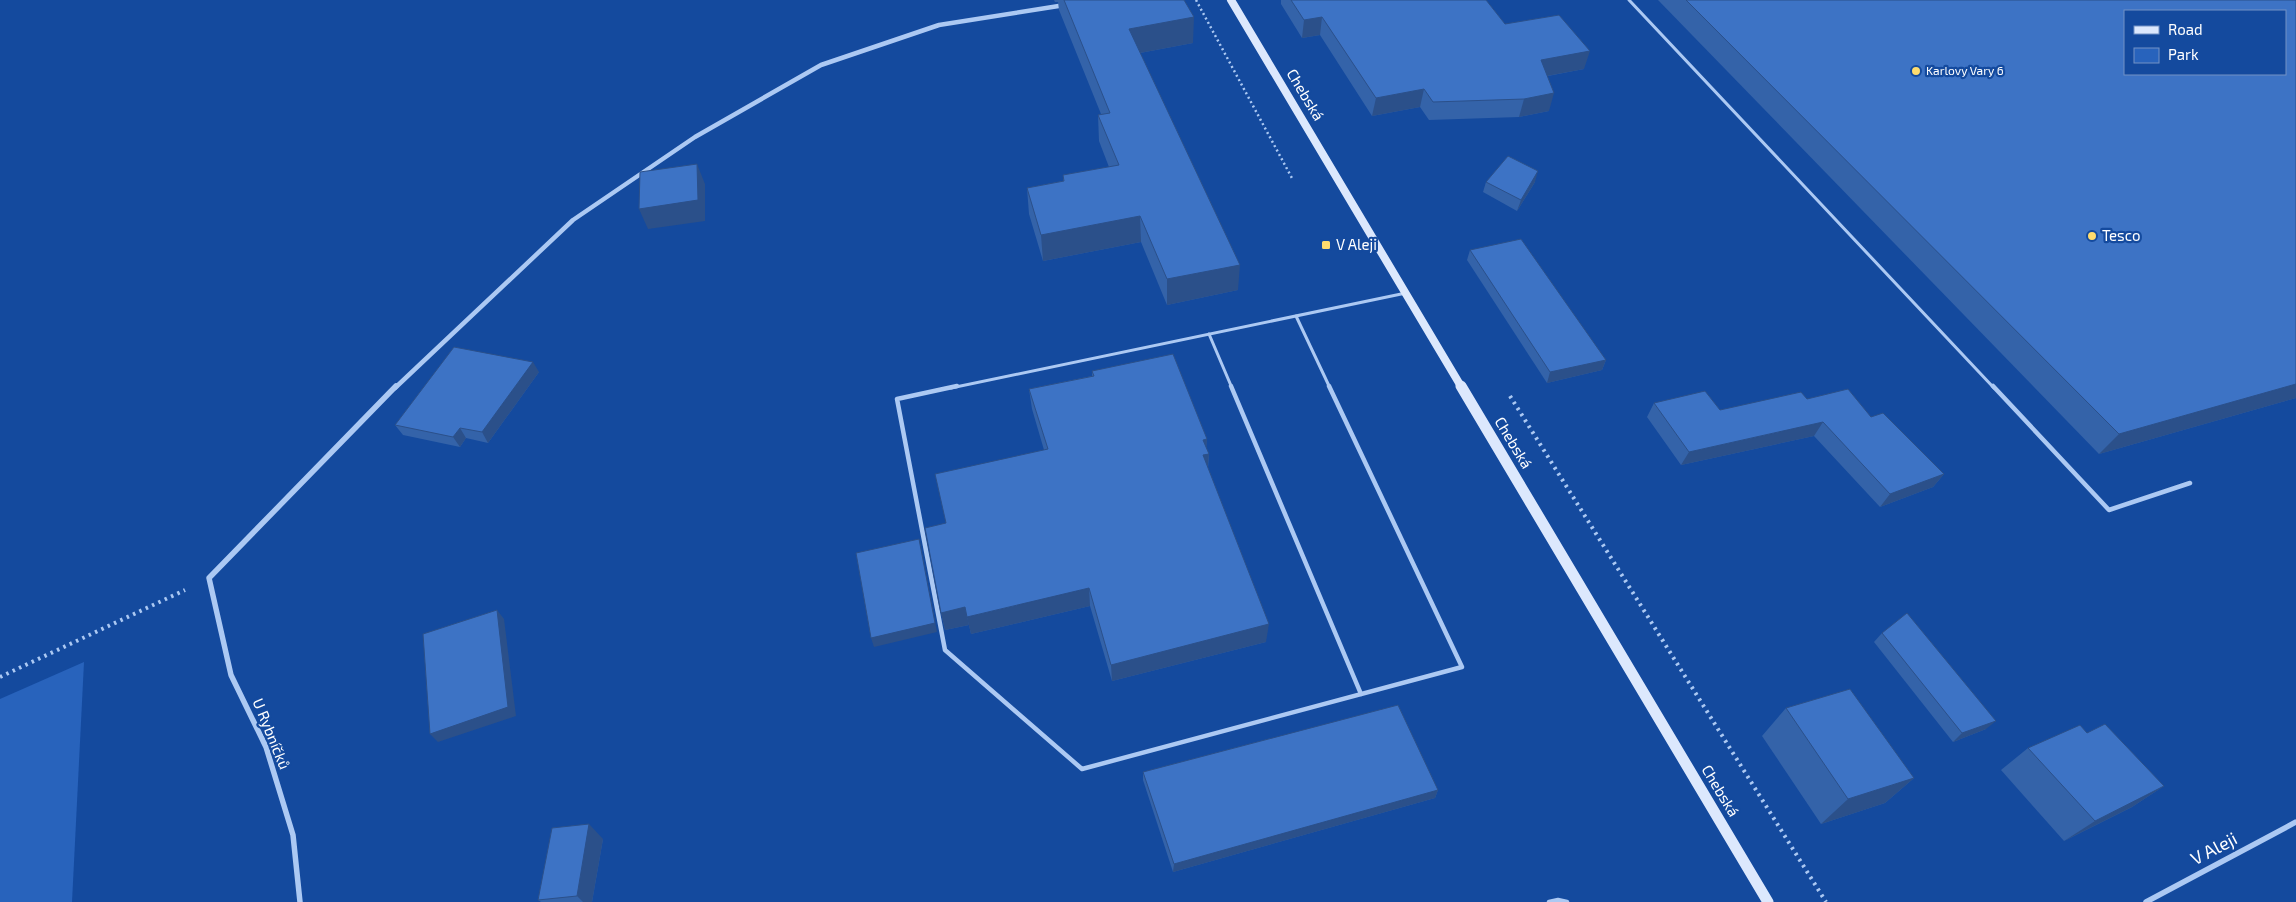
<svg xmlns="http://www.w3.org/2000/svg" width="2296" height="902" font-family="'Exo 2',sans-serif">
<style>
.green{fill:#2863bc}
.lines{fill:none;stroke-linecap:round;stroke-linejoin:round}
.path-far1{stroke:#acc9f3;stroke-width:2.5;stroke-dasharray:2 3;stroke-linecap:butt}
.path{stroke:#acc9f3;stroke-width:4;stroke-dasharray:2.5 4.5;stroke-linecap:butt}
.lane-far1{stroke:#acc9f3;stroke-width:3}
.lane{stroke:#acc9f3;stroke-width:4.5}
.street-far1{stroke:#acc9f3;stroke-width:4.5}
.street{stroke:#acc9f3;stroke-width:5.5}
.secondary-far1{stroke:#dce8fd;stroke-width:8}
.secondary{stroke:#dce8fd;stroke-width:11}
.wall{fill:#3463a9}
.shaded-wall{fill:#2b508a}
.building{fill:#3d73c5;stroke:#2b508a;fill-rule:evenodd}
.poi-dot{fill:#ffdc6e;stroke:#144a9e;stroke-width:2}
.labels{text-anchor:middle;stroke-width:4.5;stroke-linejoin:round;paint-order:stroke}
.far-poi-label{font-size:12px;fill:#fff;stroke:#144a9e;text-anchor:start}
.street-label{font-size:15px;fill:#fff;stroke:#144a9e}
.poi-label{font-size:15px;fill:#fff;stroke:#144a9e;text-anchor:start}
.near-street-label{font-size:18px;fill:#fff;stroke:#144a9e}
</style>
<rect width="100%" height="100%" fill="#144a9e"/>
<polygon class="green" points="84,662 72,902 0,902 0,699"/>
<g class="lines">
<polyline class="path-far1" points="1196,0 1293,180"/>
<g class="path">
<polyline points="1510,396 1826,902"/>
<polyline points="0,677 185,590"/>
</g>
<g class="lane-far1">
<polyline points="1629,0 1994,388"/>
<polyline points="1296,316 1330,388"/>
<polyline points="1209,334 1232,388"/>
<polyline points="951,388 1406,293"/>
</g>
<g class="lane">
<polyline points="957,386 897,399 945,650 1082,769 1462,667 1329,386"/>
<polyline points="1231,386 1361,694"/>
<polyline points="1993,386 2109,510 2190,483"/>
<polyline points="1549,902 1558,900 1567,902"/>
</g>
<polyline class="street-far1" points="395,388 573,220 695,137 821,65 939,25 1065,5"/>
<g class="street">
<polyline points="300,902 293,835 266,747 231,675 209,578 396,386"/>
<polyline points="2146,902 2296,822"/>
</g>
<polyline class="secondary-far1" points="1231,0 1462,388"/>
<polyline class="secondary" points="1461,386 1768,902"/>
</g>
<g class="wall">
<polygon points="1054,0 1184,0 1193,43 1140,53 1238,290 1167,305 1141,242 1043,261 1029,214 1027,188 1063,181 1063,175 1109,167 1099,141 1098,115 1101,114 1059,10 1058,2 1055,2"/>
<polygon points="1281,0 1486,0 1505,24 1584,69 1548,76 1549,111 1519,117 1429,120 1420,107 1372,116 1320,35 1302,38 1281,4"/>
<polygon points="1658,0 2296,0 2296,398 2099,454"/>
<polygon points="1486,182 1535,182 1517,211 1483,192"/>
<polygon points="1470,250 1606,360 1602,370 1547,383 1467,260"/>
<polygon points="1092,371 1207,439 1206,448 1209,454 1208,468 1266,642 1112,681 1090,606 971,634 969,625 945,630 941,613 946,523 1044,450 1032,409 1029,389 1092,376"/>
<polygon points="539,372 488,443 466,438 460,447 403,435 395,425"/>
<polygon points="1807,399 1871,417 1944,474 1933,487 1880,507 1814,436 1681,465 1647,417 1654,403 1720,410"/>
<polygon points="1882,633 1986,729 1953,742 1874,642"/>
<polygon points="1786,708 1914,778 1885,803 1821,824 1762,736"/>
<polygon points="2028,748 2164,786 2132,807 2064,841 2001,770"/>
<polygon points="1143,772 1438,790 1435,798 1173,872 1143,780"/>
<polygon points="603,839 592,902 541,902 538,900"/>
</g>
<g class="shaded-wall">
<polygon points="1194,17 1193,43 1129,55 1129,29"/>
<polygon points="1322,17 1320,35 1302,38 1304,20"/>
<polygon points="1590,51 1584,69 1536,78 1541,60"/>
<polygon points="1424,89 1420,107 1372,116 1376,98"/>
<polygon points="1554,93 1549,111 1519,117 1524,99"/>
<polygon points="697,164 705,184 705,221 648,229 639,209"/>
<polygon points="1538,171 1535,182 1517,211 1521,200"/>
<polygon points="1140,216 1141,242 1043,261 1041,235"/>
<polygon points="1240,265 1238,290 1167,305 1167,279"/>
<polygon points="1606,360 1602,370 1547,383 1550,372"/>
<polygon points="533,362 539,372 488,443 482,432"/>
<polygon points="2296,384 2296,398 2099,454 2119,434"/>
<polygon points="1823,422 1814,436 1681,465 1689,452"/>
<polygon points="460,428 466,438 460,447 453,437"/>
<polygon points="1207,439 1206,454 1209,454 1207,473 1201,474 1203,440"/>
<polygon points="1944,474 1933,487 1880,507 1890,494"/>
<polygon points="919,539 937,632 874,647 871,638"/>
<polygon points="1089,588 1090,606 971,634 967,617"/>
<polygon points="965,607 969,625 945,630 941,613"/>
<polygon points="497,610 504,619 516,716 438,742 430,734"/>
<polygon points="1269,624 1266,642 1112,681 1111,665"/>
<polygon points="1996,721 1986,729 1953,742 1962,733"/>
<polygon points="1914,778 1885,803 1821,824 1848,799"/>
<polygon points="2164,786 2132,807 2064,841 2095,821"/>
<polygon points="1438,790 1435,798 1173,872 1174,864"/>
<polygon points="589,824 603,839 592,902 583,902 577,896"/>
</g>
<g class="building">
<polygon points="1064,0 1184,0 1194,17 1129,29 1240,265 1167,279 1140,216 1041,235 1027,188 1064,181 1063,175 1119,165 1098,115 1110,113"/>
<polygon points="1291,0 1486,0 1505,24 1559,15 1590,51 1541,60 1554,93 1524,99 1433,102 1424,89 1376,98 1322,17 1304,20"/>
<path d="M1686,0H2296V384L2119,434ZM2125,11H2285V74H2125Z"/>
<polygon points="1508,156 1538,171 1521,200 1486,182"/>
<polygon points="697,164 698,200 639,209 640,172"/>
<polygon points="1521,239 1606,360 1550,372 1470,250"/>
<polygon points="454,347 533,362 482,432 460,428 453,437 395,425"/>
<polygon points="1173,354 1207,439 1203,440 1209,454 1203,455 1269,624 1111,665 1089,588 967,617 965,607 941,613 925,528 946,523 935,474 1048,449 1029,389 1094,376 1092,371"/>
<polygon points="1848,389 1871,417 1883,413 1944,474 1890,494 1823,422 1689,452 1654,403 1705,391 1720,410 1801,392 1807,399"/>
<polygon points="919,539 935,623 871,638 856,553"/>
<polygon points="497,610 508,707 430,734 423,634"/>
<polygon points="1907,613 1996,721 1962,733 1882,633"/>
<polygon points="1850,689 1914,778 1848,799 1786,708"/>
<polygon points="1398,705 1438,790 1174,864 1143,772"/>
<polygon points="2105,724 2164,786 2095,821 2028,748 2080,725 2087,733"/>
<polygon points="589,824 577,896 538,900 552,828"/>
</g>
<g class="poi-dot">
<circle cx="1916" cy="71" r="5"/>
<circle cx="2092" cy="236" r="5"/>
<rect x="1321" y="240" width="10" height="10" rx="2.5"/>
</g>
<g class="labels">
<g class="far-poi-label">
<text x="1926" y="75">Karlovy Vary 6</text>
</g>
<g class="street-label">
<text transform="translate(1305 95) rotate(59)" y="5">Chebská</text>
<text transform="translate(1513 443) rotate(59)" y="5">Chebská</text>
<text transform="translate(271 734) rotate(68)" y="5">U Rybníčků</text>
<text transform="translate(1720 791) rotate(59)" y="5">Chebská</text>
</g>
<g class="poi-label">
<text x="2102" y="241">Tesco</text>
<text x="1336" y="250">V Aleji</text>
</g>
<g class="near-street-label">
<text transform="translate(2214 849) rotate(-28)" y="6">V Aleji</text>
</g>
</g>
<rect x="2124" y="10" width="162" height="65" fill="#144a9e" stroke="#7292c5"/>
<rect x="2134" y="26" width="25" height="8" fill="#dce8fd" stroke="#7292c5"/>
<text x="2168" y="35" font-size="15" fill="#ffffff">Road</text>
<rect x="2134" y="48" width="25" height="15" fill="#2863bc" stroke="#7292c5"/>
<text x="2168" y="60" font-size="15" fill="#ffffff">Park</text>
</svg>
